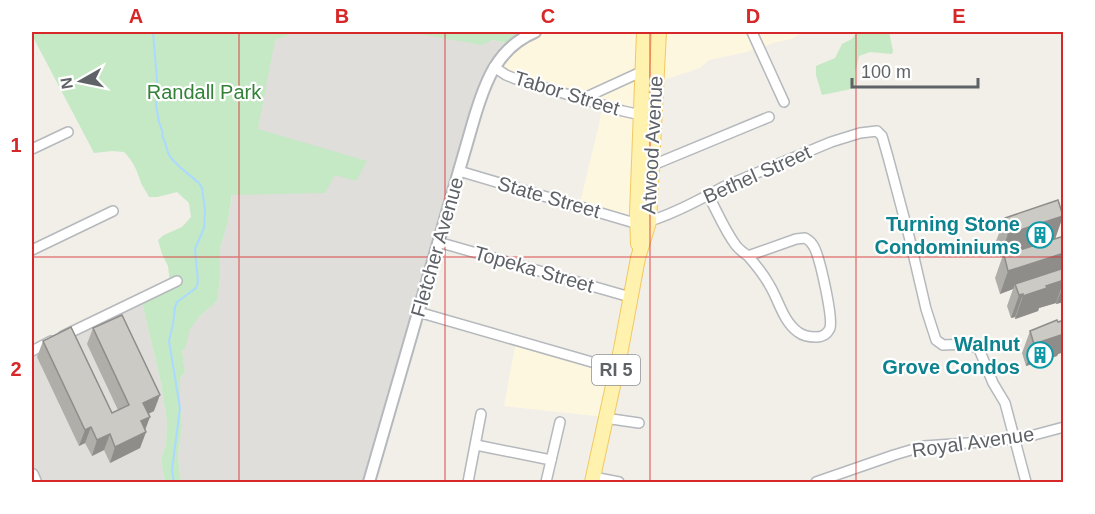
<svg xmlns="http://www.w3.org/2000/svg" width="1095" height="514" font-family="Arial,sans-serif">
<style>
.commercial{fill:#fef7e0}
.industrial{fill:#e0deda}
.green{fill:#c5e8c5}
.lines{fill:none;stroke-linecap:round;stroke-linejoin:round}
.stream{stroke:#aadaff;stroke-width:2}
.minor-casing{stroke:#b5b8bc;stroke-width:12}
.tertiary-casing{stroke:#b5b8bc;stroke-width:14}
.secondary-casing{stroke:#b6babf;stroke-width:15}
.primary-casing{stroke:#f2c960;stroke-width:16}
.minor{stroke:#fff;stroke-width:9}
.tertiary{stroke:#fff;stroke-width:10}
.secondary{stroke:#fff;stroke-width:12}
.primary{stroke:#fff2af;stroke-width:14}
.wall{fill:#afaea9}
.shaded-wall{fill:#8f8d8a}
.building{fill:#cccac5;stroke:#8f8d8a;stroke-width:1.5}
.grid{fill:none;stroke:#d62828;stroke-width:1.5;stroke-opacity:0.55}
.labels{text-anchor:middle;stroke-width:4.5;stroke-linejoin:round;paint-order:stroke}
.shield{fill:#fff;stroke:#8f9295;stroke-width:1.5}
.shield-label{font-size:18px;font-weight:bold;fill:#5f6368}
.park-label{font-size:20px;fill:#348238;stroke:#fff}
.street-label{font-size:20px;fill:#5f6368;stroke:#fff}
.culture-label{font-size:20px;font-weight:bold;fill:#0d838f;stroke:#fff;text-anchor:end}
.neatline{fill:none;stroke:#d62828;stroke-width:2}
.grid-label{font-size:20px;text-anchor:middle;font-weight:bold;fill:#d62828}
</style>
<rect width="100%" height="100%" fill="#f1efe8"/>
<g class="commercial">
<polygon points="532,32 804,32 791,39 773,43 763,47 760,45 747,52 709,60 700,68 645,86 636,221 580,203 600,120 602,105 513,78 495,64"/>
<polygon points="516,341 615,368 604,417 504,406"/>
</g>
<g class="industrial">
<polygon points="292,32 453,32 511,44 495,64 367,482 181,482 178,455 182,426 180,406 180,379 185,372 182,350 185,348 189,329 199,317 217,301 220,249 228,221 233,191 252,130 243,51 287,36"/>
<polygon points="141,298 161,383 167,422 166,443 161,460 165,482 34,482 32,476 32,351"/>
</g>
<g class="green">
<path d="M32,32H292L287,36L275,40L258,129L367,161L356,181L335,175L325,193L232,195L228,221L220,249L219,285L217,301L199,317L190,329L185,349L182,350L185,372L180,379V406L182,426L178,455L181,482H165L161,460L166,443L167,422L161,383L141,298L170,283L168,266L162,254L158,240L164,235L182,227L191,217L189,203L177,192L157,197H149C147,192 143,188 141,183C137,171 134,162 124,152L112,151L94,153L32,35Z"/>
<polygon points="407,32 532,32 511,44 492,40 482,45"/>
<polygon points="857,32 889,32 893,51 892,54 870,52 859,56 855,73 856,88 822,95 816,75 816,66 835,58 842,44 852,39"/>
</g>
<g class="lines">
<path class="stream" d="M153,32L157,80L156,105L159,122L163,133L162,136C166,142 166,148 169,155C175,165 190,175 199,183L202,188L205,210L204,228L195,249L198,282L196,288L177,302L175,307L173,324L169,341L180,408L172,470L174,482"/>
<g class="minor-casing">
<g id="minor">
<polyline points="752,32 784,102"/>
<polyline points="494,67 506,75 516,79 623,111 641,115"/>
<polyline points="582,99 643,71"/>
<polyline points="32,149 68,132"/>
<polyline points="653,165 769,117"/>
<path d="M459,171L638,224C664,219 699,200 723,187L831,142L860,133L877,131L882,136L888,157L909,236L926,309L936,340L943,345L968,344L979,349L993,383L1005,403L1026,482"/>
<path d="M708,195C717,211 724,229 735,244C738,249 743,252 748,256C756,265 764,275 770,286C779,301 783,321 798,332C803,336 810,337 816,337C822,337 827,335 830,328C833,317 820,258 814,247C812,243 809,240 805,238L796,239L748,256"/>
<polyline points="438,242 630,297"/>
<polyline points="32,250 113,211"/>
<polyline points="418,312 616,369"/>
<polyline points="63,336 177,281"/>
<polyline points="32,351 51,341"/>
<polyline points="605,418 639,423"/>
<polyline points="476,445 551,460"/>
<polyline points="593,477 619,482"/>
<polyline points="468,482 481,414"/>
<polyline points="546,482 560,422"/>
<polyline points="816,482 894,455 924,446 997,441 1034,435 1064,427"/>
</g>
</g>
<g class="tertiary-casing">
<path id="tertiary" d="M369,482L474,119C485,82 497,48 535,32"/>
</g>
<g class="secondary-casing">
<polyline id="secondary" points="32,475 35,482"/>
</g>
<g class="primary-casing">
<g id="primary">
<polyline points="638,244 637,214 644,32"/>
<polyline points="592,482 621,349 638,258 649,222 659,32"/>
</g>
</g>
<use href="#minor" class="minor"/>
<use href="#tertiary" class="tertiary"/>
<use href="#secondary" class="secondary"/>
<use href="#primary" class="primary"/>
</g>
<g class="wall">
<polygon points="1063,216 1055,239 1064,236 1064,302 1056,304 1056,303 1039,308 1038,311 1015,319 1015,317 1011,318 1007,306 1013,289 1000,294 995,278 1003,255 1000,257 996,241 1005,218"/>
<polygon points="1064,320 1064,352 1058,354 1057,356 1026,366 1022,353 1030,331"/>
<polygon points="93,328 154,411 148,414 145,430 146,432 140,448 110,463 104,450 92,456 85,443 79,446 37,357 43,341 112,413 118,410 87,344"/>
</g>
<g class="shaded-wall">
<polygon points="1063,216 1055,239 1000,257 1008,234"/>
<polygon points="1064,253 1064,273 1015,284 1013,289 1000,294 1008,271"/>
<polygon points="1064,280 1056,303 1039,308 1038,311 1015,319 1023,296 1046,286"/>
<polygon points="1064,284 1064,302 1056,304"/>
<polygon points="1023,294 1015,317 1011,318 1019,295"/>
<polygon points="1064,334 1064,352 1058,354 1057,356 1026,366 1034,344"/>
<polygon points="160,395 154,411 137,419 143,403"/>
<polygon points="150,417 144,433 141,421"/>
<polygon points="91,427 85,443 79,446 85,430"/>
<polygon points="146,432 140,448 110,463 115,447"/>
<polygon points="110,434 104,450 92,456 97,440"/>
</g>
<g class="building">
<polygon points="1058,200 1063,216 1008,234 1005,218"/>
<polygon points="1064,236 1064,253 1008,271 1004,255"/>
<polygon points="1064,268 1064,280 1046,286 1047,288 1023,296 1023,294 1019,295 1015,284"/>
<polygon points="122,315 160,395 143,403 150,417 141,421 146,432 115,447 110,434 97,440 91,427 85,430 43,341 71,327 112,413 129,405 93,328"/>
<polygon points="1057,320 1058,322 1064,320 1064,334 1034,344 1030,331"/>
</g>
<path class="grid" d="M239,32V482M445,32V482M650,32V482M856,32V482M32,257H1064"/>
<defs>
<g id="building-ring" transform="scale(1.35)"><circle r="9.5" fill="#fff" stroke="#0f9aa8" stroke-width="1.5"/><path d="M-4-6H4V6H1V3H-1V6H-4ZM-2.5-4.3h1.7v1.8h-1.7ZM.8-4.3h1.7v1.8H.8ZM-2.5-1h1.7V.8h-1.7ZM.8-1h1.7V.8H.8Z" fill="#0f9aa8"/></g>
</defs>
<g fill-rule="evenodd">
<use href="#building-ring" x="1040" y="235"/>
<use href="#building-ring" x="1040" y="355"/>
</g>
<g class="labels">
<rect class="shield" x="592" y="355" width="48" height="30" rx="4.5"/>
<g class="shield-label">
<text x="616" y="376">RI 5</text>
</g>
<g class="park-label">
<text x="204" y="99">Randall Park</text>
</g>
<g class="street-label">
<text transform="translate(567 93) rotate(17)" y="7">Tabor Street</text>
<text transform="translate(652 145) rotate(-87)" y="7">Atwood Avenue</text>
<text transform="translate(757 174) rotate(-24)" y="7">Bethel Street</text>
<text transform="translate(549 197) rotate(16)" y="7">State Street</text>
<text transform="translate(437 247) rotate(-74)" y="7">Fletcher Avenue</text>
<text transform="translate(534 269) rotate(16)" y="7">Topeka Street</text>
<text transform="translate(973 442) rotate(-8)" y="7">Royal Avenue</text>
</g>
<g class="culture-label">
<text x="1020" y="231">Turning Stone<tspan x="1020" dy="23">Condominiums</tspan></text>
<text x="1020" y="351">Walnut<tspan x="1020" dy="23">Grove Condos</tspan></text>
</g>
</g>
<rect width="1095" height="514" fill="none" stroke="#ffffff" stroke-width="66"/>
<g transform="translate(81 81) rotate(261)" stroke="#ffffff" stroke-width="4.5" paint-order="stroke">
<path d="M0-4.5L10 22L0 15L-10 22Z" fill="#5f6368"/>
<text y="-9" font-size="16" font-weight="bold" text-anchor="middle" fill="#5f6368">N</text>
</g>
<path d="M852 78v9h126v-9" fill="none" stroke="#5f6368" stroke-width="3"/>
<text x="861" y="78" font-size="18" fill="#5f6368" stroke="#ffffff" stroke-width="4.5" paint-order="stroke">100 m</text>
<rect x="33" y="33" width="1029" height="448" class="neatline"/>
<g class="grid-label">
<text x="136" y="23">A</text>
<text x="342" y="23">B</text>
<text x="548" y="23">C</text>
<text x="753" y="23">D</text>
<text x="959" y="23">E</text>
<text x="16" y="152">1</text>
<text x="16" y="376">2</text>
</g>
</svg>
